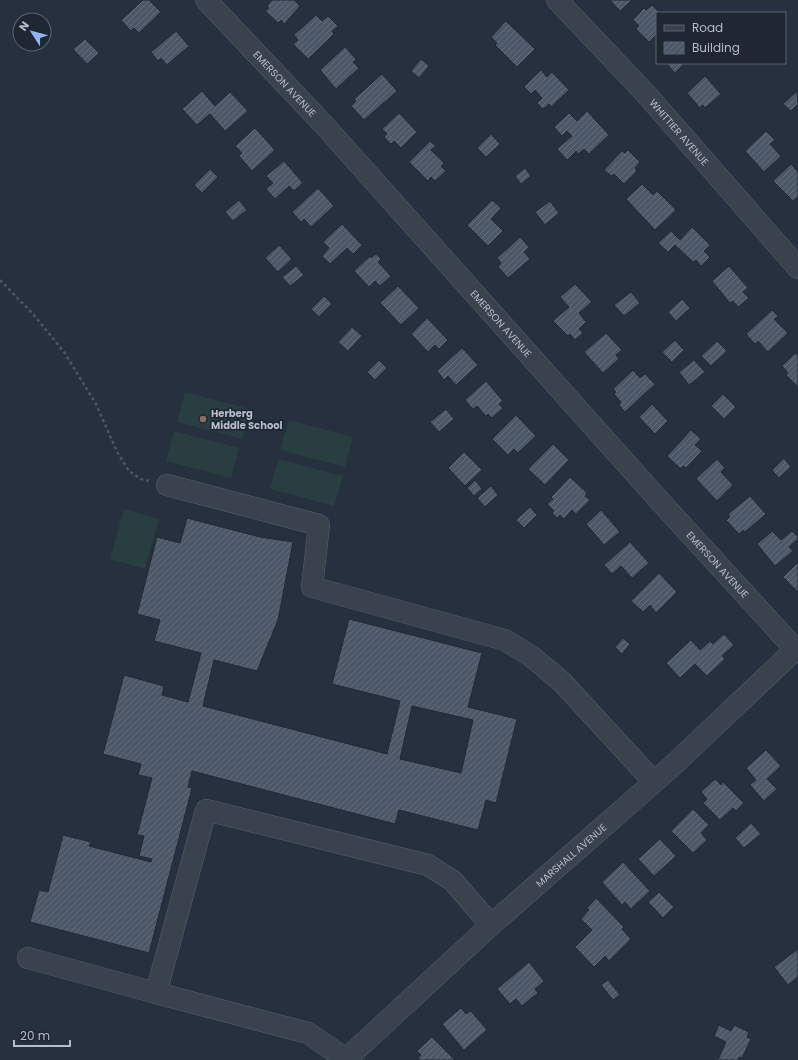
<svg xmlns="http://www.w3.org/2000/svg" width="798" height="1060" font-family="Poppins,sans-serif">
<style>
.grass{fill:#293e40}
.building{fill:url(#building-hatch);stroke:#212935;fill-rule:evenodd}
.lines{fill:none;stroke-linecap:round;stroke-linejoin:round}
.minor-casing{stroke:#58606c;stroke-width:22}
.path{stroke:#485b5e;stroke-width:2.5;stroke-dasharray:3 3;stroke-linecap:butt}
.minor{stroke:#3a424e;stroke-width:21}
.education-dot{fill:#8d6e63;stroke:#1f2733;stroke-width:1.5}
.labels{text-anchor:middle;stroke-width:3.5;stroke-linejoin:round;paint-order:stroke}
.street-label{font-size:10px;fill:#b6bdc9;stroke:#1f2733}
.poi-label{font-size:10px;font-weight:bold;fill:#b6bdc9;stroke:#1f2733;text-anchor:start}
</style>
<defs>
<pattern id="building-hatch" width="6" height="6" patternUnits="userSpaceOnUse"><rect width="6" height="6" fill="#4c5767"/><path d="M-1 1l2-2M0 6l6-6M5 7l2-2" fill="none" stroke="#646d7b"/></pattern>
</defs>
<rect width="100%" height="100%" fill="#26303e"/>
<g class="grass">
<polygon points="185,392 250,409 242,439 177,422"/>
<polygon points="289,420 353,437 345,467 280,450"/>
<polygon points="174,431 239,448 231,478 166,461"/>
<polygon points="278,459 343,476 334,506 270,489"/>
<polygon points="124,509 159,519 145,569 110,559"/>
</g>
<g class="building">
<polygon points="143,0 149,0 161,12 139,33 134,28 131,31 121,20"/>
<polygon points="272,0 295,0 295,1 300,6 284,24 281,20 278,23 265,11 269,8 267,6"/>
<polygon points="610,0 632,0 620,11"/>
<polygon points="652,5 660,13 657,13 657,34 649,42 636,29 639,26 633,20 644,8 646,10"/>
<polygon points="316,15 322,21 328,16 338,26 332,31 334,34 308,59 293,44 298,40 294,35"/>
<polygon points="506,21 535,49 517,67 495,45 497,43 491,37"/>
<polygon points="176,31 189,46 167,65 161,58 158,61 151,52"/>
<polygon points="85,39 99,53 87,64 73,49"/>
<polygon points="345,47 356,59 353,62 359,68 336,89 320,70"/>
<polygon points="421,59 429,66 419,78 411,71"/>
<polygon points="666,63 685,63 675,73"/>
<polygon points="541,70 547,77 552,72 569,90 551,107 549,104 543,109 537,103 542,98 535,90 531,94 524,87"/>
<polygon points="382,74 397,91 364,120 351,106 356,101 354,99"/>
<polygon points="705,76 721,94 705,108 703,105 700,108 687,93"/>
<polygon points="202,91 215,106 230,92 248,111 225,131 210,114 197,125 182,109"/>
<polygon points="797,91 798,104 791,111 783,104"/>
<polygon points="587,111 609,135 589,154 584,149 578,154 576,151 567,160 557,149 572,136 567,131 562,136 554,127 569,113 577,121"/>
<polygon points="399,113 417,132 401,148 394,141 391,144 384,137 387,134 382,129"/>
<polygon points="255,128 275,150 252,171 239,156 242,153 235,146"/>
<polygon points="766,131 775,140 770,144 781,156 764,172 745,151"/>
<polygon points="491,134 500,144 486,157 477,148"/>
<polygon points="430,141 436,146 431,150 444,163 441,166 446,171 435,181 431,177 428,181 409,162"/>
<polygon points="628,150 640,162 635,168 637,171 624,184 614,174 611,176 604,170 622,151 625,153"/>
<polygon points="284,161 303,183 294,191 289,186 275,199 266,189 273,183 266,176"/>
<polygon points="791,164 798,172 798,197 793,201 773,181"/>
<polygon points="525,168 531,176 521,184 515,176"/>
<polygon points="210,169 218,177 202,193 194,185"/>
<polygon points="642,184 653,195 657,191 676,210 655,230 626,199"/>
<polygon points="318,188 334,206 311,227 304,219 301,222 292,212"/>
<polygon points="239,200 247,210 233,221 225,212"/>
<polygon points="492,200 501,208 491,219 503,231 488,246 467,225"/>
<polygon points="550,201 559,213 545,225 535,212"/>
<polygon points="342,224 362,245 353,254 347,248 330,264 322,256 329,248 323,242"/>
<polygon points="692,227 710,245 704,251 710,257 701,266 696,260 693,262 675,245 668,252 658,243 671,231 680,240"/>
<polygon points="520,237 529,247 524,252 530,259 508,278 498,267 501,263 497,258"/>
<polygon points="279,245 292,259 278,272 265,258"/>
<polygon points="376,254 381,259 378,262 391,276 380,286 375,281 369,287 354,271 370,256 371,258"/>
<polygon points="296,266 304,275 290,286 282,277"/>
<polygon points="729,266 748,288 743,292 749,298 738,307 733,301 730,303 712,281"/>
<polygon points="575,284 592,302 579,313 586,322 579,329 583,333 575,340 570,334 568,336 553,321 569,307 560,297"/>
<polygon points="398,286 419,308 401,325 380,303"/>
<polygon points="631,292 640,303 624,316 614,305"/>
<polygon points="324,296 332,304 319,317 311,309"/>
<polygon points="682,299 690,308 676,321 668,312"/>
<polygon points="772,310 778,316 774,319 788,333 768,352 758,341 755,344 746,334"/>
<polygon points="427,318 448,340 439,349 435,345 428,352 411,334"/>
<polygon points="352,327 362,336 348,351 338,342"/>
<polygon points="606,333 622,350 616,355 619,359 603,373 584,352"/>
<polygon points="675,340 684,350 672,362 662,352"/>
<polygon points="717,341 727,351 711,366 701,356"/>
<polygon points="462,348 478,365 456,385 448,376 444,380 437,371"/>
<polygon points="795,353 798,356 798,387 786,375 788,373 782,366"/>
<polygon points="379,360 387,368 375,380 367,372"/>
<polygon points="694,360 705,372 689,385 679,372"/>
<polygon points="633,370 640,378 645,374 655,384 625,412 619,405 621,402 614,394 616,392 613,389"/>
<polygon points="486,381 503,401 499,404 503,408 492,418 488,414 486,416 477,406 473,409 465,400"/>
<polygon points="723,394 736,407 724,419 711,406"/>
<polygon points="652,404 668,421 655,434 639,417"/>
<polygon points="446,409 454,419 439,432 430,422"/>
<polygon points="516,415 536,436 518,453 514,449 508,455 492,439"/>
<polygon points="691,430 701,439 695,445 702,451 686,468 683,466 681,469 667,456"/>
<polygon points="553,444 569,460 545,485 528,469"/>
<polygon points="464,452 482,470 465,486 448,468"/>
<polygon points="784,458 791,467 779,478 772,470"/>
<polygon points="717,459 725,468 721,472 733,485 717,501 696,479"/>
<polygon points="570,477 587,493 585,496 590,500 576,514 572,510 564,519 560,515 557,518 552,513 554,511 547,504 553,499 551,497"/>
<polygon points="475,480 482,489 474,496 467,488"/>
<polygon points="491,486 498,495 485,507 477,498"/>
<polygon points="750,496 766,514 745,532 743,530 739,534 726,520 730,517 728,514"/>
<polygon points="530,507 537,515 524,528 516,520"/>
<polygon points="601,510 620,532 604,545 586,524"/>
<path d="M187,518L260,537L293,542L278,620L257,671L214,660L203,706L387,754L400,701L332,684L349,619L482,653L468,707L517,719L496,803L486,800L478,830L399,810L395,824L192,771L188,787L192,788L149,953L30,922L39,890L48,892L63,835L91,842L89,846L151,862L152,859L139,856L144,836L137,835L152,778L138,775L141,764L103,754L124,675L164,686L162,695L188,702L201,653L154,641L160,620L137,614L157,537L180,543ZM412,706L473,720L461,773L400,759Z"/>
<polygon points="772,531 781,540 792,531 798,537 798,539 789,547 793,551 775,566 757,544"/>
<polygon points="630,542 649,563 632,578 621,566 612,574 604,565"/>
<polygon points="798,562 798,592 783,577"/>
<polygon points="659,573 677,592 656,613 650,605 643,612 631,601"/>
<polygon points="724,634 734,645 722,656 725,659 707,676 695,664 680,678 666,663 691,640 700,650 710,641 713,644"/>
<polygon points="623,638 630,644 622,654 615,647"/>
<polygon points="766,750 781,766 767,779 777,789 764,801 750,785 756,780 746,768"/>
<polygon points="715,779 721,785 723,782 744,803 736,811 733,808 720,820 703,803 707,799 701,792"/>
<polygon points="693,809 709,825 701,833 707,840 693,853 671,831"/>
<polygon points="751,823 761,834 744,848 735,838"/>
<polygon points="660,839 676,856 654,876 638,859"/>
<polygon points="623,862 650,891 631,909 625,902 622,905 602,882"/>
<polygon points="659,892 674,907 663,918 648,902"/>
<polygon points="596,898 624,927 622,929 631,939 609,961 605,956 594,967 575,947 592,930 581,919 589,910 587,908"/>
<polygon points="798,949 798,977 788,985 774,967"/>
<polygon points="529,962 544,981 535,989 538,993 522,1006 516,999 510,1004 497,989"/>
<polygon points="608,980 620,995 613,1000 601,985"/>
<polygon points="461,1008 466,1014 471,1011 487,1030 464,1050 442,1024"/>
<polygon points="719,1025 731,1031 734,1025 749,1032 747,1037 751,1039 742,1058 739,1057 738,1060 718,1060 726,1042 714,1036"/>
<polygon points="432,1037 455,1060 420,1060 418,1058 421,1055 417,1051"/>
</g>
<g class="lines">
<g class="minor-casing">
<g id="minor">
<path id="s1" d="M206,0L325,126L658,499L795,649"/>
<path id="s2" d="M557,0L646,94L798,268"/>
<polyline points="167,485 319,525 312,587 505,640 531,656 562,682 654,782"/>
<polyline points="28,958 156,993"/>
<polyline points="346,1059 308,1033 156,993 206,810 428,865 453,881 491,925"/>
<path id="s3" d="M345,1060L491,925L669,769L798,647"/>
</g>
</g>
<polyline class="path" points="0,280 33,314 64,352 96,404 117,452 129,471 141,479 150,481"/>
<use href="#minor" class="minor"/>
</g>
<circle class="education-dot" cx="203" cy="419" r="4"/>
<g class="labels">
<g class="street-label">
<text dy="4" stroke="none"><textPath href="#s1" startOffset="115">EMERSON AVENUE</textPath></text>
<text dy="4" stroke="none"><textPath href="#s2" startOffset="180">WHITTIER AVENUE</textPath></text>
<text dy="4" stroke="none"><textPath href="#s1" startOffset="438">EMERSON AVENUE</textPath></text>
<text dy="4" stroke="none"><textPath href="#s1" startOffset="762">EMERSON AVENUE</textPath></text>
<text dy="4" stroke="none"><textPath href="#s3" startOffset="305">MARSHALL AVENUE</textPath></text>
</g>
<g class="poi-label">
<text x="211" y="417">Herberg<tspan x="211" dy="12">Middle School</tspan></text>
</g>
</g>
<rect x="656" y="12" width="130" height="52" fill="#1f2733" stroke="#5b636f"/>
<rect x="664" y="25" width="20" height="6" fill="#3a424e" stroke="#5b636f"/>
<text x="692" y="32" font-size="12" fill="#b6bdc9">Road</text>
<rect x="664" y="42" width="20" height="12" fill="url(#building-hatch)" stroke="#5b636f"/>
<text x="692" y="52" font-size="12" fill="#b6bdc9">Building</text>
<g transform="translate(32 32) rotate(306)"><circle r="19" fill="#1f2733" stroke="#5b636f"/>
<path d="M0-3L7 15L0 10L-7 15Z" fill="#91b5f3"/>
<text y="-6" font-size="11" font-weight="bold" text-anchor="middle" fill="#b6bdc9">N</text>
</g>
<path d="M14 1040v6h56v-6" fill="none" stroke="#b6bdc9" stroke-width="2"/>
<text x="20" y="1040" font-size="12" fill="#b6bdc9" stroke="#1f2733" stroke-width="3" paint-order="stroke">20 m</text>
</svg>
